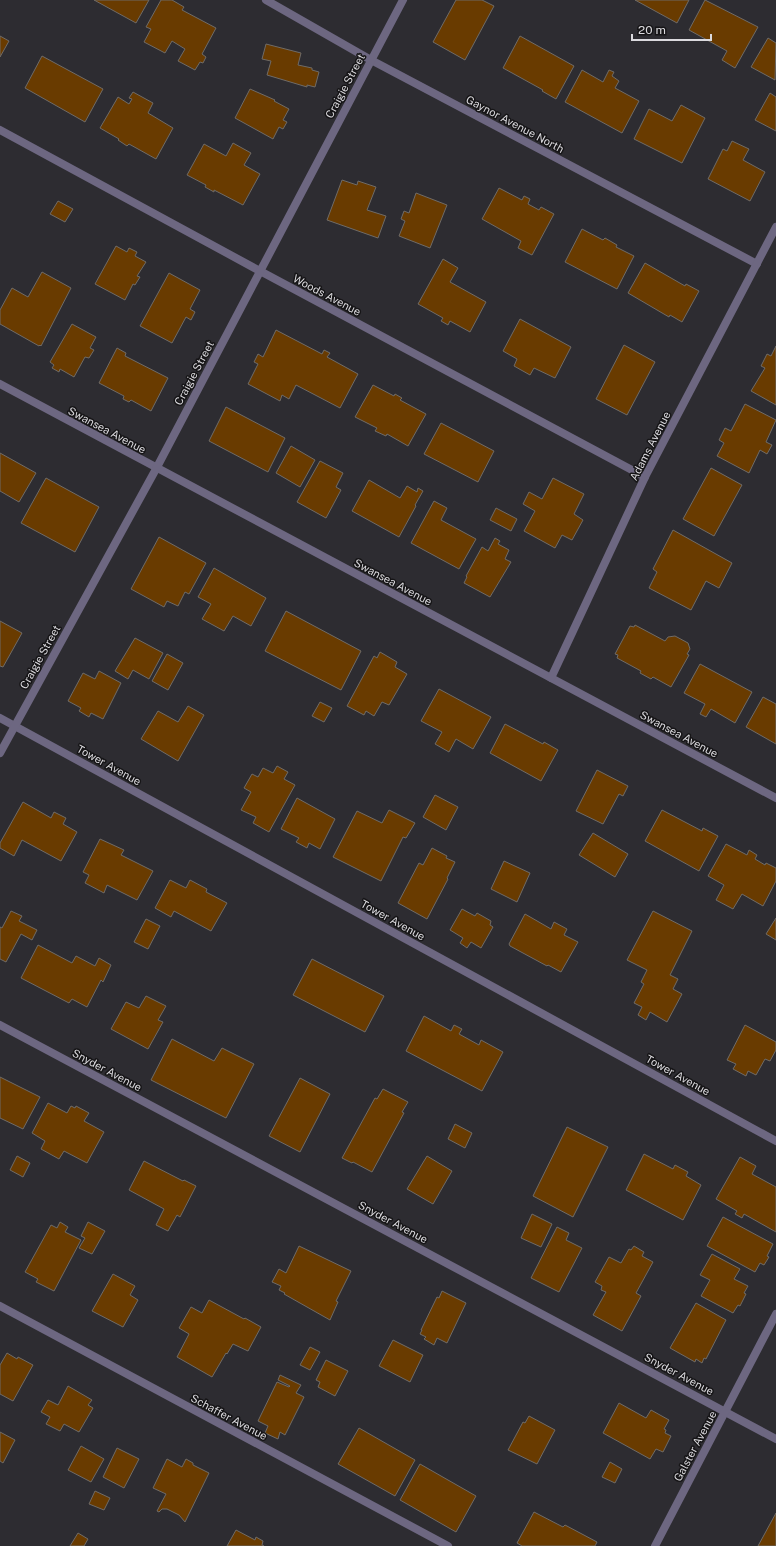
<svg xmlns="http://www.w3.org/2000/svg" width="776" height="1546" font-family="'Public Sans',sans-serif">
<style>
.building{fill:#693b00;stroke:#6f6b67}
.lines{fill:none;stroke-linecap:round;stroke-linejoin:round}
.minor{stroke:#6d6781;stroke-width:8}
.labels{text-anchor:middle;stroke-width:3;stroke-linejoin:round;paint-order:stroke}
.street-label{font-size:11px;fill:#dbdade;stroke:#161517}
</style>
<rect width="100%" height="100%" fill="#2d2c31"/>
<g class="building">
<polygon points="94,0 149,0 136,23"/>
<polygon points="161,0 172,0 184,7 182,10 216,28 202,54 206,57 203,63 200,62 195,70 178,61 185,49 172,41 165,53 144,42 151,29 146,27"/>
<polygon points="456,0 482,0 494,6 465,60 433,42"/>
<polygon points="635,0 689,0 677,23"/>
<polygon points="705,0 758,27 735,68 722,60 727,51 689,30"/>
<polygon points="0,36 9,41 0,57"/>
<polygon points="520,36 574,66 556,99 542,91 543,90 503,68"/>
<polygon points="768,38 776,43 775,80 751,67"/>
<polygon points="266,44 301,53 298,65 312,68 312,70 319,72 315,87 307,85 307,87 267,75 271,61 262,59"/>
<polygon points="42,56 103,89 85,122 25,88"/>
<polygon points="582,70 603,82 609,70 614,72 612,76 619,81 615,88 639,101 622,133 565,102"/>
<polygon points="250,89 275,100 274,101 289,109 283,120 287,122 283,129 279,127 273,139 235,118"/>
<polygon points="133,92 153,103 148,113 173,128 156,159 129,144 127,146 118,140 119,139 100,128 118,97 129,104 132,99 129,98"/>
<polygon points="770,93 776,97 776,131 755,120"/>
<polygon points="681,105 705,118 682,163 634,139 649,109 672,121"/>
<polygon points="732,141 749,149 743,160 765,172 750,201 708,179 723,149 727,151"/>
<polygon points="233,143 251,153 244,165 260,174 243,205 214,190 214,192 205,187 206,185 187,175 204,144 226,156"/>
<polygon points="342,180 357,185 358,181 376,187 367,210 386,216 378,238 327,220"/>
<polygon points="499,188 522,200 524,196 530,199 528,204 539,210 541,207 554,214 532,255 518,248 521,241 482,219"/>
<polygon points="416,193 447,205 430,248 399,236 405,221 401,219 404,211 409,213"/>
<polygon points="58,201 73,209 65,222 50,214"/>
<polygon points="582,229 603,240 605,238 617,245 616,247 634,256 617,289 565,262"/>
<polygon points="116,246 127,252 129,248 137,252 135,256 146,262 137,276 140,277 135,285 133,284 125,300 95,284"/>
<polygon points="443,259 458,268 450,282 486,302 470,332 450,321 448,325 441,321 443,318 418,304"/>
<polygon points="645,263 685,286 686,284 699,291 682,322 670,315 669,317 628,293"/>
<polygon points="42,272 71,288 41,346 40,345 39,346 0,324 0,310 12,288 28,297"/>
<polygon points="169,273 200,290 190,309 195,312 191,320 186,317 172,343 140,326"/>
<polygon points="520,319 571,347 555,378 534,368 530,375 514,366 517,359 503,351"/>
<polygon points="72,324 96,337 90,348 94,350 89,358 85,357 74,377 60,369 59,372 52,368 54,365 50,362"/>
<polygon points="276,330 322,354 324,350 330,353 327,357 358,374 340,408 296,385 289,399 282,395 280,401 248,384 258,364 254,362 258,354 263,357"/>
<polygon points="624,345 655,362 627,415 596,399"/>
<polygon points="776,346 776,405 751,391 765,368 761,366 767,354 771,356"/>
<polygon points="117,348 126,353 125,356 168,378 151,411 131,400 129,402 123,399 124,396 99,383"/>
<polygon points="373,385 394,396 395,394 402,398 400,400 426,414 408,446 387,434 386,436 375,431 377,428 355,417"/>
<polygon points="745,404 776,420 766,442 772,445 767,454 760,450 749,473 717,456 724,443 719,440 725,428 731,431"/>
<polygon points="226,407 285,438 268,472 209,441"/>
<polygon points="441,423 494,451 478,482 424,454"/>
<polygon points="291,446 315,460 300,487 276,473"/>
<polygon points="0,453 36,473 19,502 0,491"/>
<polygon points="320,461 343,473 336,487 341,490 326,518 297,502"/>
<polygon points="711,468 742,485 714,536 683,519"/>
<polygon points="46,478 99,507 75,552 21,523"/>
<polygon points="553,478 584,494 574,514 583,520 572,540 562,535 555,548 524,531 535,511 523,504 529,492 542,499"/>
<polygon points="369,480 400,498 407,486 417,492 418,488 423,491 415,505 416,506 399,537 352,511"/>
<polygon points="434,501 447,508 441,520 476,539 459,569 411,543"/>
<polygon points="496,508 517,519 511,531 490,520"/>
<polygon points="673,530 732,563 719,588 706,581 691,610 649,588 657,572 653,569"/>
<polygon points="159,537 206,563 189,594 185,592 178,606 167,601 164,607 131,589"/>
<polygon points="495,538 500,541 498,544 509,550 505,559 511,562 490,597 464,583 467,577 466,576 482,547 488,551"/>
<polygon points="214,568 266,598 251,626 233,616 224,631 202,619 211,604 198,597"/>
<polygon points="286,611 361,651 341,690 265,651"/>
<polygon points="0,621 22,633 3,667 0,666"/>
<polygon points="635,625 665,641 668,637 675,636 688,643 690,649 687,654 689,655 671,687 653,677 651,679 640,673 641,671 617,658 618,655 615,654 630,626 634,627"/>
<polygon points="135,638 163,653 149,679 133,670 128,679 115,671"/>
<polygon points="380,652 397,662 395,667 407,674 389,705 382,702 374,716 366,711 364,715 347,706 374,656 377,658"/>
<polygon points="167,654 183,663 168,690 152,681"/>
<polygon points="700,664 752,692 735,723 711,709 706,717 700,714 705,704 684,693"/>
<polygon points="99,671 121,683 103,719 91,713 89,717 79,711 81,708 68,701 83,673 95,679"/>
<polygon points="439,689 491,717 473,749 456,739 449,752 435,744 442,732 421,721"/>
<polygon points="763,697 776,704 776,744 746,727"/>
<polygon points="320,702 332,708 324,722 312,716"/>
<polygon points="188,706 204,715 178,761 141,739 158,711 178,722"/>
<polygon points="505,724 543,744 544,742 558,750 541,781 490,753"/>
<polygon points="277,766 288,772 284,779 295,785 269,832 253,823 256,817 241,810 251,792 244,788 252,774 258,777 263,768 273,773"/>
<polygon points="597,770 628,786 623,796 619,794 603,824 576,811"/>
<polygon points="435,795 458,807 446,830 423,817"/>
<polygon points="297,798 335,819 320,849 309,843 307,848 296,842 299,838 281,829"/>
<polygon points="23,802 51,818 54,812 66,818 63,824 77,832 61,861 22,840 14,856 0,848 0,843"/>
<polygon points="389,810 415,823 406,838 403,837 381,881 333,857 357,811 382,823"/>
<polygon points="662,810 702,831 703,828 718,836 699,871 645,841"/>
<polygon points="593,833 628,854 615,877 579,855"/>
<polygon points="100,839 124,850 121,855 153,871 137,900 107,885 104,893 85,883 89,875 83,872"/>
<polygon points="726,844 747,855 749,850 757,855 755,859 765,865 766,863 776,868 776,881 763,906 742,894 733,909 716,900 724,885 708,876"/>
<polygon points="432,848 447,856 446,858 455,862 447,878 448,879 427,919 398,903 419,863 423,865"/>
<polygon points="504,861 530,873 517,902 491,889"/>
<polygon points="170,880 186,888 190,880 207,889 206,892 227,903 211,931 174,911 171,917 155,908"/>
<polygon points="462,909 475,916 477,913 491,921 490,925 493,927 481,948 471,942 467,948 460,943 463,938 450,930"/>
<polygon points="11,911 22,916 19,921 37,930 32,940 21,934 6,962 0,959 0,927 2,928"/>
<polygon points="653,911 692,931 670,975 678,979 673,989 682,994 667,1022 650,1012 646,1020 638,1015 642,1007 634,1003 644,984 641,982 647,970 627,960"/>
<polygon points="525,914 551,929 554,922 567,929 564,935 578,942 561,972 548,965 547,966 510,946 509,944"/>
<polygon points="776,918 776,940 766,934"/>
<polygon points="146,919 160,926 148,949 134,942"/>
<polygon points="38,945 72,963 76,956 95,966 99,958 111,965 103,982 101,980 87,1007 72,999 69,1003 21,978"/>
<polygon points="312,959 384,996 365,1032 293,995"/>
<polygon points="146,996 166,1006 158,1020 163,1022 148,1049 111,1029 126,1002 139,1008"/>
<polygon points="424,1016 451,1031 454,1025 462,1029 459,1034 479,1045 481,1040 503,1052 482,1091 406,1051"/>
<polygon points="745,1025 776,1042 776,1050 770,1061 765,1059 756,1075 748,1071 746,1076 733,1069 736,1064 727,1060"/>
<polygon points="172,1039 214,1061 222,1048 254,1064 226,1118 151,1080"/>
<polygon points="0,1077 40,1097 23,1129 0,1118"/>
<polygon points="300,1078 330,1094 300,1152 269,1136"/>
<polygon points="383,1089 408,1102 402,1112 404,1113 372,1172 353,1162 352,1163 342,1158 375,1098 377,1099"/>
<polygon points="48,1103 67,1113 71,1106 75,1108 76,1106 89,1113 84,1121 104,1132 87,1163 64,1151 59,1159 41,1149 45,1141 32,1133"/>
<polygon points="455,1124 472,1133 465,1148 448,1139"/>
<polygon points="567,1127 608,1147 573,1217 533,1196"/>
<polygon points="644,1154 673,1169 675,1165 688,1172 686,1176 701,1185 683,1220 626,1190"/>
<polygon points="17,1156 30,1163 23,1177 10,1170"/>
<polygon points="427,1156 452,1171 433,1204 407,1189"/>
<polygon points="740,1157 756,1166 752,1174 776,1187 776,1232 744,1214 742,1218 735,1214 737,1211 716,1199"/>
<polygon points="144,1161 183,1181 184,1180 196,1186 180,1217 177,1215 168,1231 156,1225 164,1209 129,1190"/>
<polygon points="532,1214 552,1224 541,1247 521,1238"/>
<polygon points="723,1217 773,1244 767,1256 769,1257 764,1265 760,1263 755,1272 707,1246"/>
<polygon points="60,1222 68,1227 65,1232 81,1240 54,1291 36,1282 38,1279 25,1272 51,1225 57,1228"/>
<polygon points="88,1222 105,1231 92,1254 79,1248 85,1238 81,1236"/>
<polygon points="557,1227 569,1233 566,1240 582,1248 559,1292 531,1278"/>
<polygon points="299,1246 351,1271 336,1301 338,1302 330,1320 284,1294 285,1293 279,1290 281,1286 272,1282 279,1269 286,1273"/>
<polygon points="634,1246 644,1252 642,1256 653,1262 636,1293 641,1296 622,1331 593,1315 606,1292 601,1290 602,1286 595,1282 609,1257 621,1263 629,1249 631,1250"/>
<polygon points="712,1254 740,1269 734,1279 748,1286 744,1293 746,1294 740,1306 738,1305 733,1313 701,1296 710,1280 700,1275"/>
<polygon points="113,1274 135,1286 130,1295 138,1300 123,1327 92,1311"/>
<polygon points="442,1291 466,1303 447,1343 437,1338 434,1345 424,1339 426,1337 420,1334 422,1330 421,1330 437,1297 439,1298"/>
<polygon points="209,1300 244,1319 245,1318 261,1327 248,1351 233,1344 227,1354 226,1353 212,1377 177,1357 189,1334 179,1328 191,1307 202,1313"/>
<polygon points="696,1303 726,1320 706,1359 704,1358 702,1363 696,1359 695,1362 670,1348"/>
<polygon points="393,1340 423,1355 410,1382 379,1366"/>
<polygon points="310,1347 320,1352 310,1370 300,1365"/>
<polygon points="7,1353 17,1359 18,1357 33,1365 13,1401 0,1394 0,1365"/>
<polygon points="326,1360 348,1371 335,1396 318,1387 320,1382 316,1380"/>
<polygon points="280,1375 301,1385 296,1393 304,1397 285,1435 280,1432 278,1439 265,1433 268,1426 258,1421 277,1382 289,1387 290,1386 278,1380"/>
<polygon points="68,1386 92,1400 88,1405 93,1408 79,1432 64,1424 60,1431 46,1424 50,1417 41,1412 48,1400 58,1405"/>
<polygon points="619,1403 646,1418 651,1410 669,1420 664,1429 666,1430 665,1433 671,1436 663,1452 656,1449 650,1459 603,1433"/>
<polygon points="529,1416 555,1430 537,1464 508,1450 523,1422 525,1423"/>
<polygon points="359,1428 415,1460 395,1496 338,1464"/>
<polygon points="0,1432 15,1440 3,1463 0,1461"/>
<polygon points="81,1446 104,1459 91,1482 68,1470"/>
<polygon points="117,1448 139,1459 124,1488 103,1477"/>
<polygon points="167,1459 182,1467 186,1459 193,1463 193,1465 209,1473 185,1522 179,1515 167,1509 162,1509 159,1512 157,1511 166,1494 153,1488"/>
<polygon points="610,1462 622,1469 615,1483 602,1477"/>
<polygon points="420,1464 476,1496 456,1532 400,1500"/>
<polygon points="95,1491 110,1498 104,1510 89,1504"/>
<polygon points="534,1512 563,1527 565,1525 597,1542 595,1546 522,1546 517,1543"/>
<polygon points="776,1513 776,1546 758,1546"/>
<polygon points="236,1530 255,1540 256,1537 263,1541 262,1545 264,1546 227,1546"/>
<polygon points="78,1533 88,1539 84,1546 70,1546"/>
</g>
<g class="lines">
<g class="minor">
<polyline points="266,0 371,60 757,264"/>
<polyline points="0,130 260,271 645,477"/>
<polyline points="0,384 776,798"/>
<polyline points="551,678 645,477 776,227"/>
<polyline points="0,718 776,1141"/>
<polyline points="0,753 156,469 403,0"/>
<polyline points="0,1025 776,1439"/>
<polyline points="0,1306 448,1546"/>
<polyline points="655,1546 776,1314"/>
</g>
</g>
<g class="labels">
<g class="street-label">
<text transform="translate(345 86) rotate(-62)" y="4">Craigie Street</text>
<text transform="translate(515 124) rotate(28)" y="4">Gaynor Avenue North</text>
<text transform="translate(327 295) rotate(28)" y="4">Woods Avenue</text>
<text transform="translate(194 373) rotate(-62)" y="4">Craigie Street</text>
<text transform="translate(107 430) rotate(28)" y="4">Swansea Avenue</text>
<text transform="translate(650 446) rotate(-63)" y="4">Adams Avenue</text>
<text transform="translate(393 582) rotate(28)" y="4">Swansea Avenue</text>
<text transform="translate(40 657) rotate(-61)" y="4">Craigie Street</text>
<text transform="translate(679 734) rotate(28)" y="4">Swansea Avenue</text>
<text transform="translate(109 765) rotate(29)" y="4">Tower Avenue</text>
<text transform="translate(393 920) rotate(29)" y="4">Tower Avenue</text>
<text transform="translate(107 1070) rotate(28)" y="4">Snyder Avenue</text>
<text transform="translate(678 1075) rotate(29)" y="4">Tower Avenue</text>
<text transform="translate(393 1222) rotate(28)" y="4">Snyder Avenue</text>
<text transform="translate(679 1374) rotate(28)" y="4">Snyder Avenue</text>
<text transform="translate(229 1417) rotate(28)" y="4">Schaffer Avenue</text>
<text transform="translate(695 1446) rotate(-62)" y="4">Galster Avenue</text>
</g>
</g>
<path d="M632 34v6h79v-6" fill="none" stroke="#dbdade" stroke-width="2"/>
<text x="638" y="34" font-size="12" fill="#dbdade" stroke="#161517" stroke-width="3" paint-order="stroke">20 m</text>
</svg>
